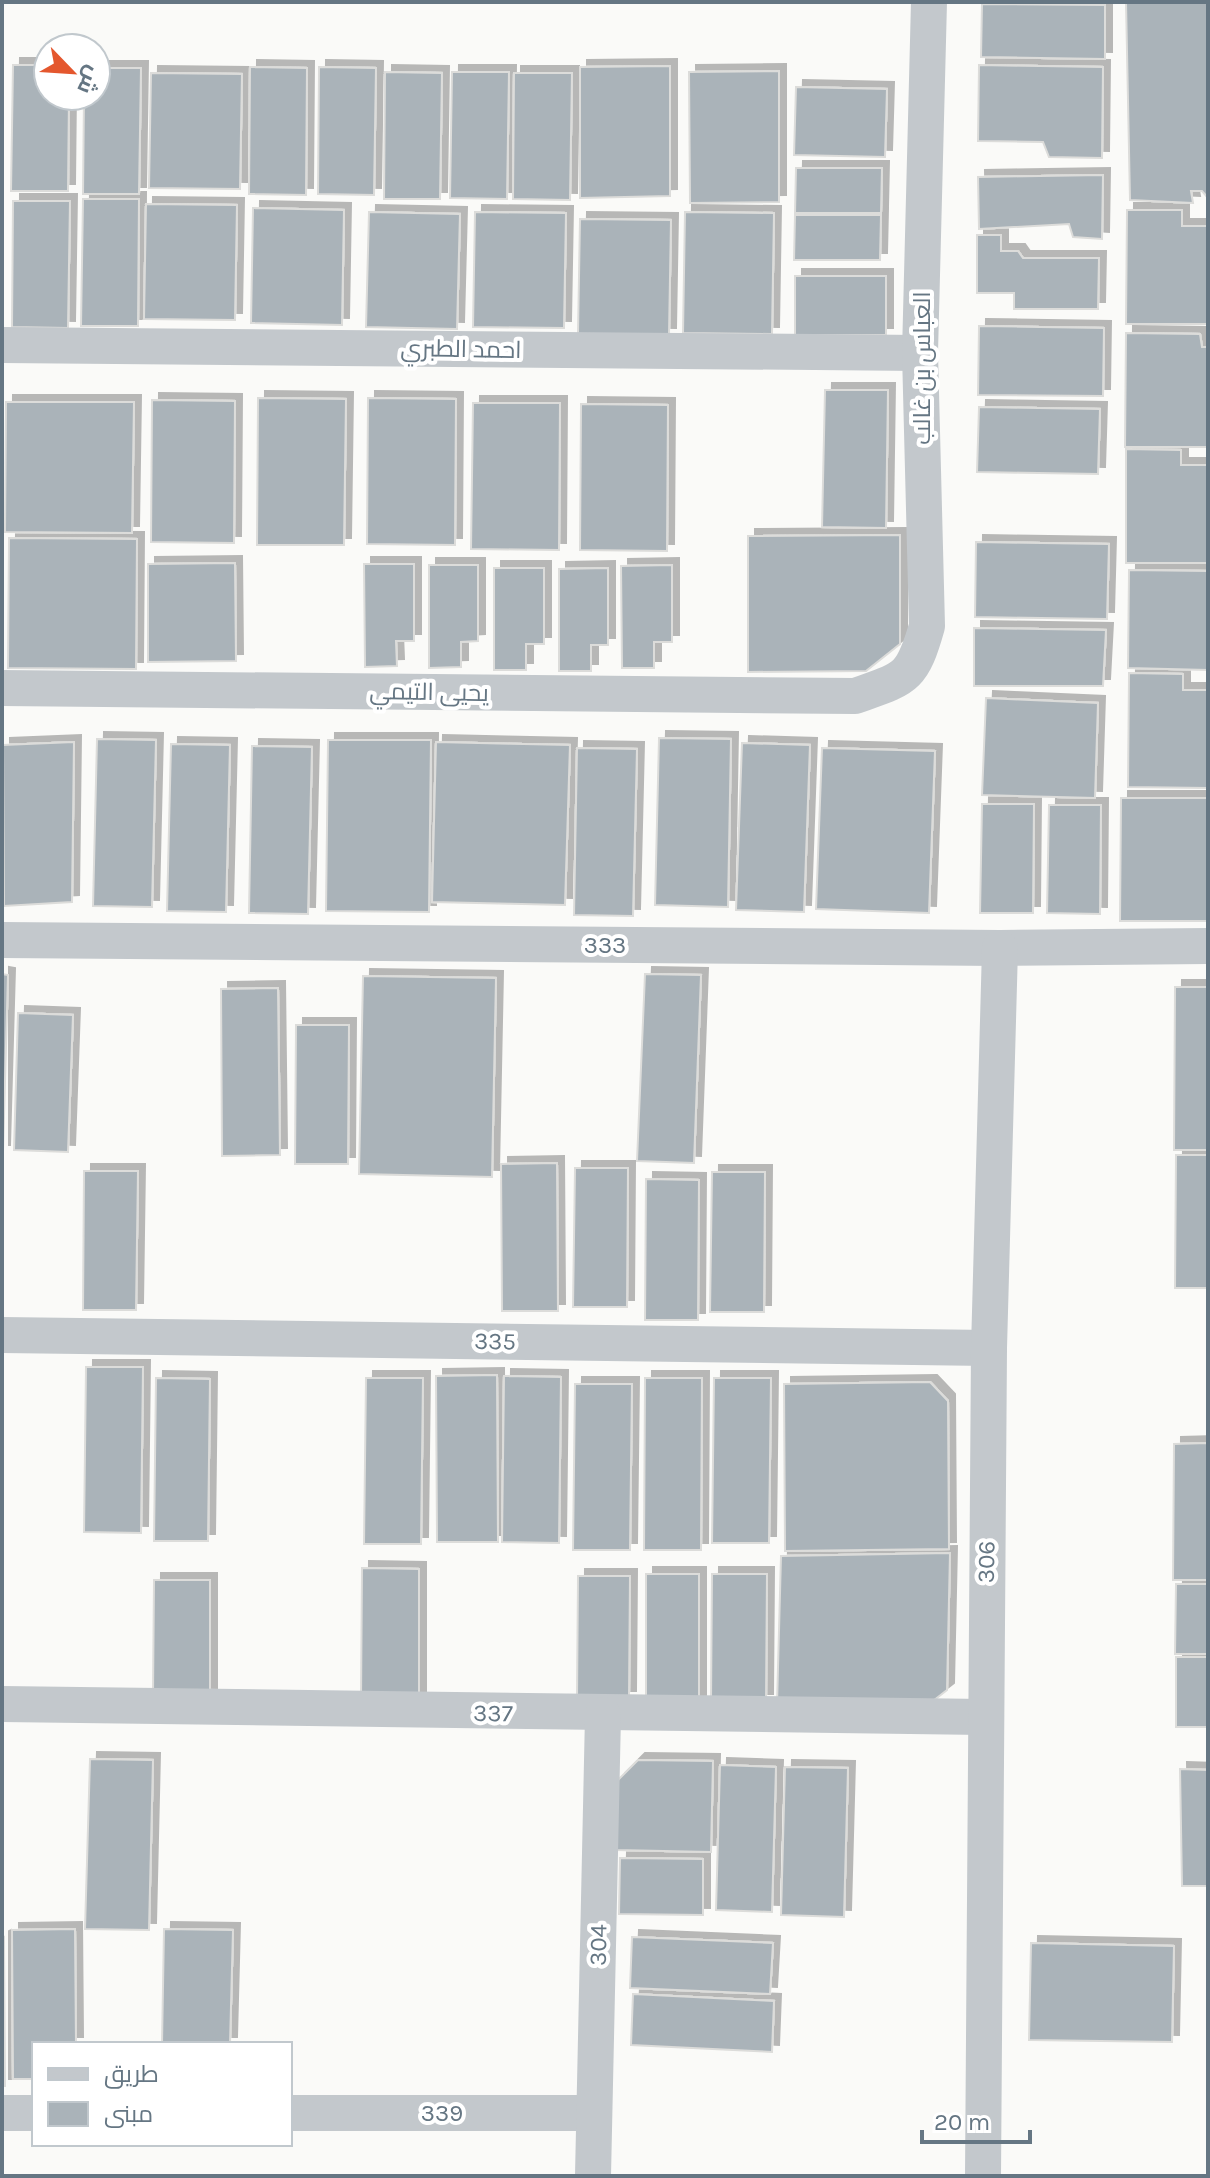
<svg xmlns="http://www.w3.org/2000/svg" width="1210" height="2178" font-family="Karla,Cairo,sans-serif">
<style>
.building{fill:#aab3b9;stroke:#dcdcda;stroke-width:2;filter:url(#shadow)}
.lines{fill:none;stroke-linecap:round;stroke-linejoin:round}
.minor{stroke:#c3c8cc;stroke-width:36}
.labels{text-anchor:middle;stroke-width:8;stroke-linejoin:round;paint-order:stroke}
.street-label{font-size:24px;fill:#657683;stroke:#fff}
</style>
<defs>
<filter id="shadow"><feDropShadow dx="7" dy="-7" stdDeviation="0" flood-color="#0004"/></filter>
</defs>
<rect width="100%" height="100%" fill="#fafaf8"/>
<g class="building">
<polygon points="1126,2 1208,2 1208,198 1202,191 1191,191 1193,203 1130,200"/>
<polygon points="982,4 1105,5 1105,59 981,57"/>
<polygon points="13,65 48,65 48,96 69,96 68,191 11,191"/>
<polygon points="979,65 1103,67 1102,158 1049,157 1043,142 978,141"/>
<polygon points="670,66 670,196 580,198 580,67"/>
<polygon points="250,67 307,68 306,195 249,194"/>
<polygon points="319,67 376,68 374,195 318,194"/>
<polygon points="96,68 141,68 139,194 83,194 84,96 96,96"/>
<polygon points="779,71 779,202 690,203 689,72"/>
<polygon points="385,72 442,73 440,199 384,199"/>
<polygon points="452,72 509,72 507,199 450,198"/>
<polygon points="151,73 242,74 240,189 149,188"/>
<polygon points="514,73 572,73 570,200 513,199"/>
<polygon points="796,87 887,89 885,157 794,155"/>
<polygon points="796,168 882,168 881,213 795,213"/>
<polygon points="1103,175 1102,239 1073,237 1069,224 979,229 978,177"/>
<polygon points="83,199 139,199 138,326 81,326"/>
<polygon points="13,201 70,201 68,328 12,327"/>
<polygon points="146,204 237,205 235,320 144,319"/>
<polygon points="253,208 344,210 342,325 251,323"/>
<polygon points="1127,210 1182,210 1182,226 1208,226 1208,324 1126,324"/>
<polygon points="369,212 460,214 457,329 366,327"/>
<polygon points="475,212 566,213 564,328 473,327"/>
<polygon points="685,212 774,213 772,334 683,333"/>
<polygon points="795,215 881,215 880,260 794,260"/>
<polygon points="580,219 671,220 669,335 578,334"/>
<polygon points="977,235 1001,235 1001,251 1018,251 1023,258 1099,258 1098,309 1014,309 1014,293 977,293"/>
<rect x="795" y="276" width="91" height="59"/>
<polygon points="979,326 1104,328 1103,396 978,395"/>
<polygon points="1126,333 1200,334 1202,347 1208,347 1208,447 1125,447"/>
<polygon points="825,390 888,390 886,528 822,527"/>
<polygon points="258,398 346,399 344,545 257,545"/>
<polygon points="368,398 456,399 455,545 367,544"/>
<polygon points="152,400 235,401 234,543 151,542"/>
<polygon points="6,402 134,402 132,533 5,532"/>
<polygon points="473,403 560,403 559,550 471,549"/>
<polygon points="581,404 668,405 667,551 580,550"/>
<polygon points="979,407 1100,409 1098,474 977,472"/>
<polygon points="1126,449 1181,450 1181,465 1208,465 1208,563 1126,563"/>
<polygon points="900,535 900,644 866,671 748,672 748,536"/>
<polygon points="9,538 137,539 136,669 8,668"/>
<polygon points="976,542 1109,544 1107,619 975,617"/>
<polygon points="235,563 236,661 148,662 148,564"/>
<polygon points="364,564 414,564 414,641 396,641 397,666 365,667"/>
<polygon points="429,565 478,565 478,641 461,642 461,667 429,668"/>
<polygon points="672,565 672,642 654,642 654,668 622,668 621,566"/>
<polygon points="494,568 544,568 544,644 526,644 526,670 494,670"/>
<polygon points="608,568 608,645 591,645 591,671 559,671 559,569"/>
<polygon points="1129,570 1208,571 1208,670 1128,668"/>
<polygon points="974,628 1106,630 1103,686 974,686"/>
<polygon points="1129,673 1183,674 1183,690 1208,690 1208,788 1128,787"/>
<polygon points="986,698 1098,703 1095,798 982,795"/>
<polygon points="659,738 731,739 728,907 655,905"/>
<polygon points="97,739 156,740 152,907 93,906"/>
<polygon points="328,740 431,740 429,912 326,911"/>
<polygon points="74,742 72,902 4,906 3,745"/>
<polygon points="436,742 570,745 565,905 432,902"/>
<polygon points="742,743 810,745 804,912 736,910"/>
<polygon points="171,744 230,745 226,912 167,911"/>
<polygon points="252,746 312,747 308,914 249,913"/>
<polygon points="577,748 637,749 633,916 574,915"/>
<polygon points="822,748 935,751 929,913 816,909"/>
<polygon points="1121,798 1208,798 1208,921 1120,921"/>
<polygon points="982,804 1034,804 1033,913 980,913"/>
<polygon points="1049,805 1101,805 1100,914 1047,913"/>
<polygon points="2,974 8,975 3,1152 2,1152"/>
<polygon points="645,974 701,975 694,1163 637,1161"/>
<polygon points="363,976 496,978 492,1177 359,1174"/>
<polygon points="1175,987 1208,987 1208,1150 1174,1150"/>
<polygon points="278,988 280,1155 222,1156 221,989"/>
<polygon points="18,1013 73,1015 68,1152 14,1150"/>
<polygon points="296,1025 349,1025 348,1164 295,1164"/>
<polygon points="1176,1155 1208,1155 1208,1288 1175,1288"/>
<polygon points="557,1163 558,1311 502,1311 501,1164"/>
<polygon points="575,1168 628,1168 627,1307 573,1307"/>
<polygon points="84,1171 138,1171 136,1310 83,1310"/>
<polygon points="712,1172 765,1172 764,1312 710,1312"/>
<polygon points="646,1179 699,1180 698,1320 645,1320"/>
<polygon points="86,1367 143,1367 141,1533 84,1532"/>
<polygon points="497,1375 498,1542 437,1542 436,1376"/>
<polygon points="504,1376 561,1377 559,1543 502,1542"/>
<polygon points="156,1378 210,1379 208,1541 154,1541"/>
<polygon points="366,1378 423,1378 421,1544 364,1544"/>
<polygon points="645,1378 702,1378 701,1550 644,1550"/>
<polygon points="714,1378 771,1378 769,1543 712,1543"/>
<polygon points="930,1382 948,1401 949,1549 785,1551 784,1384"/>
<polygon points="575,1384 632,1384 630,1550 573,1550"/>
<polygon points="1208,1443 1208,1580 1173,1580 1174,1444"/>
<polygon points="950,1553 947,1690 924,1708 777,1705 781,1556"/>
<polygon points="362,1568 419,1569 419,1702 361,1700"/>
<rect x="646" y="1574" width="53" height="133"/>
<polygon points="712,1574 767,1574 766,1701 711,1701"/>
<polygon points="578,1576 630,1576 629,1698 577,1698"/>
<polygon points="154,1580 210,1580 210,1695 153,1694"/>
<polygon points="1176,1584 1208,1584 1208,1654 1175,1654"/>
<rect x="1176" y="1657" width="32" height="70"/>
<polygon points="90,1759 153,1760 149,1930 85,1929"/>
<polygon points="638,1760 713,1761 711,1852 615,1850 618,1780"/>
<polygon points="720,1765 776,1767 772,1912 716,1910"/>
<polygon points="785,1767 848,1768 844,1917 781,1915"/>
<polygon points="1180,1769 1208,1770 1208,1886 1182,1886"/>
<polygon points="620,1858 703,1859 703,1915 619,1914"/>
<polygon points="75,1929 76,2044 34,2044 34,2079 13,2079 12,1930"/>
<polygon points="164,1929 233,1930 230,2044 162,2044"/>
<polygon points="4,1937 5,2086 2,2086 2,1938"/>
<polygon points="632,1937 773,1943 770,1994 630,1988"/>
<polygon points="1031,1943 1174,1946 1172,2042 1029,2040"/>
<polygon points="633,1994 774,2001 772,2052 631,2045"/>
</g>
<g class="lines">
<g class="minor">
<polyline points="2,345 920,353"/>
<path d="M2,688L855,696C906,678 912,679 927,626L920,353L929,2"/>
<polyline points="2,940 1000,948 1208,946"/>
<polyline points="2,1335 989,1348"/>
<polyline points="2,1704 984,1717"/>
<polyline points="2,2113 34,2113"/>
<polyline points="290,2113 594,2113"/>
<polyline points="593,2176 603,1715"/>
<polyline points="983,2176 989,1348 1000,948"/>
</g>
</g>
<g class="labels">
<g class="street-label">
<text transform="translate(461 349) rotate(1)" y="8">احمد الطبري</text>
<text transform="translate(922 368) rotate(-90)" y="8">العباس بن غالب</text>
<text transform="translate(429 692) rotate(1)" y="8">يحيى التيمي</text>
<text x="605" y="953">333</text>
<text transform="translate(495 1341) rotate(1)" y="8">335</text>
<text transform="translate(986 1562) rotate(-89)" y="8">306</text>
<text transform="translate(493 1713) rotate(1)" y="8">337</text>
<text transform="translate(598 1945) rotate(-89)" y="8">304</text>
<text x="442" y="2121">339</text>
</g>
</g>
<rect width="1210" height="2178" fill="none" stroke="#657683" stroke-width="8"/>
<rect x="32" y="2042" width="260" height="104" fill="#ffffff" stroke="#c1c8cd" stroke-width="2"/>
<rect x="48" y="2068" width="40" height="12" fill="#c3c8cc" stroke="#c1c8cd" stroke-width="2"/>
<text x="104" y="2082" font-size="24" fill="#657683">طريق</text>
<rect x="48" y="2102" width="40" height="24" fill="#aab3b9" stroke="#c1c8cd" stroke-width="2"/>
<text x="104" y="2122" font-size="24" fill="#657683">مبنى</text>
<g transform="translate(72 72) rotate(115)"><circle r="38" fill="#ffffff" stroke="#c1c8cd" stroke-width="2"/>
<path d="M0-6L14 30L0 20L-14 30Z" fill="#e4572e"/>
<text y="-12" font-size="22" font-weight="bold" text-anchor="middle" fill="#657683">ش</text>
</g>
<path d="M922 2130v12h108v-12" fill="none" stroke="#657683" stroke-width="4"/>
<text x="934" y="2130" font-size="24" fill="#657683" stroke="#ffffff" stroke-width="6" paint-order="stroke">20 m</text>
</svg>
